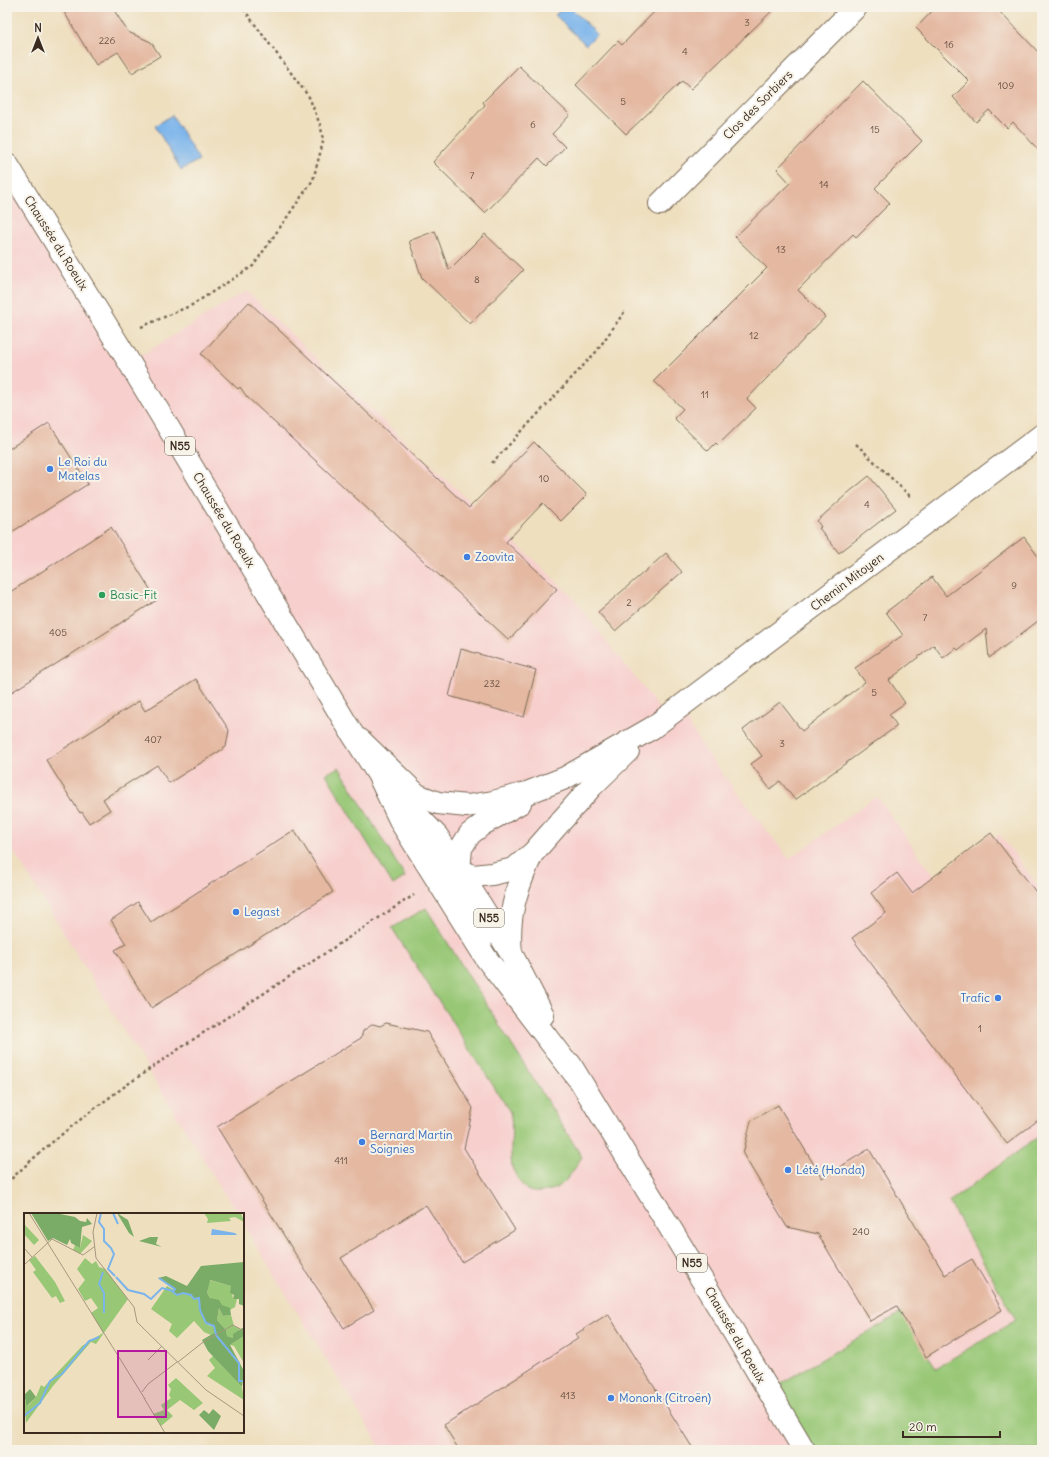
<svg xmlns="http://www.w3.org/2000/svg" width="1049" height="1457" font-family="Delius,sans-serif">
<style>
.built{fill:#f7d0ce}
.green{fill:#98c776;stroke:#6a784a}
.water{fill:#7ab4eb;stroke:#5a6f84}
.building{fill:#e4b8a1}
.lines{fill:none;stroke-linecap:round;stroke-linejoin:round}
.minor-casing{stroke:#7a6956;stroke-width:24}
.major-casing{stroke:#7a6956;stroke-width:24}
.path{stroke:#7a6956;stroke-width:2.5;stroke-dasharray:3 3;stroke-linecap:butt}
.minor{stroke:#fff;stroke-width:22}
.major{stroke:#fff;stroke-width:22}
.shop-dot{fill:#3f7fe0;stroke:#f7f3e8;stroke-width:1.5}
.leisure-dot{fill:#2e9e5b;stroke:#f7f3e8;stroke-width:1.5}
.labels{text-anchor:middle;stroke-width:4;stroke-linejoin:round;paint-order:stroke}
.number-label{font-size:10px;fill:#654e3f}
.shield{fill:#f7f3e8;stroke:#73665b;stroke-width:1}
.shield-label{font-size:11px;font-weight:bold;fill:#3b2a1e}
.street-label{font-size:12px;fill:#3b2a1e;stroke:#f7f3e8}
.shop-label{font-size:12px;fill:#366cbe;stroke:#f7f3e8;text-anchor:start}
.leisure-label{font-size:12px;fill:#27864d;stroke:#f7f3e8;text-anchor:start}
.inset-river{fill:none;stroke:#7ab4eb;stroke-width:2}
.inset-road{fill:none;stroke:#a6977f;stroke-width:1}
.view{fill:#b5179e;fill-opacity:0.15;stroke:#b5179e;stroke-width:2}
.inset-edge{fill:none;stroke:#3b2a1e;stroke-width:2}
</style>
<rect width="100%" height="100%" fill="#f7f3e8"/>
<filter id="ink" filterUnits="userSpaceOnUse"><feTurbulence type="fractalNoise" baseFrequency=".025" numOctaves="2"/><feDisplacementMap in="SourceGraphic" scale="8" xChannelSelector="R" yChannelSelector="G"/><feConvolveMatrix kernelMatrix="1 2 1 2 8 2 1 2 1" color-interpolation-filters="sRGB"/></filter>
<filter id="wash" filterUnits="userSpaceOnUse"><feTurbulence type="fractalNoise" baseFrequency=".012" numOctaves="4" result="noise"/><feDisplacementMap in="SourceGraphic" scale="16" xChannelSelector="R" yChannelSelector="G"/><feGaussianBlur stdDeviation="0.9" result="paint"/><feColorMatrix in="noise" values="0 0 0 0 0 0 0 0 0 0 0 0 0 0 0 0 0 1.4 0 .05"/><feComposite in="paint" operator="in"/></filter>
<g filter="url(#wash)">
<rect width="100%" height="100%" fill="#eedfbf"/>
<polygon class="built" points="7,164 130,362 246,291 353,393 569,593 666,717 678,708 712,760 789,859 877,796 937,881 999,834 1042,891 1042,1134 1015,1154 982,1263 1016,1320 936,1368 902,1312 768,1391 804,1450 382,1450 243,1224 243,1214 237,1214 7,841"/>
<g class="green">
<polygon points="339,767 405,877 393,885 326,774"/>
<path d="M426,908L582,1157C576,1166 570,1177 562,1184C556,1191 535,1195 527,1190C522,1186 514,1173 512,1167C509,1148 514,1130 510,1112L392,928Z"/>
<polygon points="1042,1134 1042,1450 804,1450 768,1391 902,1312 936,1368 1016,1320 949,1202"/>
</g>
<g class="water">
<polygon points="564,7 570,7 597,34 586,45 555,15"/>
<polygon points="172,115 199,160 181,170 155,126"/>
</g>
<g id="blocks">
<g class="building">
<polygon points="61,7 112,7 128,32 151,42 160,56 132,73 118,52 96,65"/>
<polygon points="659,7 776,7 691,89 682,81 626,134 576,85 618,41 622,45"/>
<polygon points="936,7 995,7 1042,56 1042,154 1013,122 1007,128 989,110 976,122 953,97 969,81 916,28"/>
<polygon points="519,66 570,115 552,134 565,147 547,166 539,158 485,213 433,162 485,105 483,102"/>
<polygon points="863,81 922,141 875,188 890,203 856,237 853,234 798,290 825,317 747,399 756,408 718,445 716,443 708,451 674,418 683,409 654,381 767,268 735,237 790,183 777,169"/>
<polygon points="435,231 449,270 485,234 523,270 470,324 422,278 409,241"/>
<polygon points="249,302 469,508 534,442 587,495 561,521 543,503 506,542 557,589 509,640 247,397 240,387 238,389 201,354"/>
<polygon points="49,423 88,484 7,535 7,450"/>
<polygon points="869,476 896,509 839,553 819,528 821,527 817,521 848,493"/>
<polygon points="111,527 157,600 7,695 7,594"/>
<polygon points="1024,537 1042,562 1042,618 989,658 986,629 958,650 956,648 943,658 934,645 889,680 905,703 889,714 897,726 795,800 780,781 770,789 751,764 762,756 743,730 780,702 802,731 865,682 855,668 903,635 886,612 932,577 946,596"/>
<polygon points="666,553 682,572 615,631 598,612"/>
<polygon points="461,649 536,670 524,717 449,696"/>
<polygon points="196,679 229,730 226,747 169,783 157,765 103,799 110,810 89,823 82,812 80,813 46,760 139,701 145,711"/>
<polygon points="294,830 333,892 151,1008 115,950 126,944 111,920 138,902 151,922"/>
<polygon points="991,833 1042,900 1042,1117 1007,1144 852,938 886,913 871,893 897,873 912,893"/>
<polygon points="386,1023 427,1032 473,1108 464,1148 515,1230 462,1262 426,1205 341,1258 374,1310 344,1328 309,1276 217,1127 361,1038 363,1031 373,1024 380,1026"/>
<polygon points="778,1105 822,1178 869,1149 945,1275 972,1259 1002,1310 926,1357 897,1306 870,1321 818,1234 787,1227 743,1154 751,1121"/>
<polygon points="608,1314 694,1450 459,1450 444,1425 579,1338 576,1334"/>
</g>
</g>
</g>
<g filter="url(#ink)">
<use href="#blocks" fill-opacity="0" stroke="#7a6956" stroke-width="1"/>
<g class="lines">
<g class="minor-casing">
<g id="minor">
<polyline points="660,204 856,7"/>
<polyline points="360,740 417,795 438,803 467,806 493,802 527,793 565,778 652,728 1042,435"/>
<polyline points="425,843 441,866 459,872 474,876 492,874 514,869 533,853 592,786 628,751"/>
<polyline points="481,942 471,912 461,892 459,872 461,848 470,834 483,824 520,803"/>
<path d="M511,953C507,915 516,891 531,856"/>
</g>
</g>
<g class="major-casing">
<g id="major">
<polyline points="7,164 129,362 350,730 378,774 402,824 486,958 577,1077"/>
<polyline points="393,790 437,836 511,953 543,1015"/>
<polyline points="570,1064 727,1321 804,1450"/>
</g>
</g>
<g class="path">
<polyline points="141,327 192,305 253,266 313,180 323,142 321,127 309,97 242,7"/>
<polyline points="856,444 911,497"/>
<polyline points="492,463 596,352 625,311"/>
<path d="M7,1183C74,1118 151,1067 229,1016C291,976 352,935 414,895"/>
</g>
<use href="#minor" class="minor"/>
<use href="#major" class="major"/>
</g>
</g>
<g class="shop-dot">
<circle cx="50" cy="469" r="4"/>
<circle cx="467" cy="557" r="4"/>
<circle cx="236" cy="912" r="4"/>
<circle cx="998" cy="998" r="4"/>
<circle cx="362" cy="1142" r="4"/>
<circle cx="788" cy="1170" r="4"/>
<circle cx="611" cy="1398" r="4"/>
</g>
<circle class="leisure-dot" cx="102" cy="595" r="4"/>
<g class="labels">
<g class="number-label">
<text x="747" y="26">3</text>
<text x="107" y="44">226</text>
<text x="949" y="48">16</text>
<text x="685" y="55">4</text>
<text x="1006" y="89">109</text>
<text x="623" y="105">5</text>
<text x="533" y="128">6</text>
<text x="875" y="133">15</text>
<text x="472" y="179">7</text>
<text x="824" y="188">14</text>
<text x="781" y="253">13</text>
<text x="477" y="283">8</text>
<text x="754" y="339">12</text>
<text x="705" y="398">11</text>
<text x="544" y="482">10</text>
<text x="867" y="508">4</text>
<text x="1014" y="589">9</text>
<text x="629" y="606">2</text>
<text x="925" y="621">7</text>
<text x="58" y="636">405</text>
<text x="492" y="687">232</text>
<text x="874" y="696">5</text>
<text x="153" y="743">407</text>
<text x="782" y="747">3</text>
<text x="980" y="1032">1</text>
<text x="341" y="1164">411</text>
<text x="861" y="1235">240</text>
<text x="568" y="1399">413</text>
</g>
<g class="shield">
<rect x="165" y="437" width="30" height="18" rx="3"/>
<rect x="474" y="909" width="30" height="18" rx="3"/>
<rect x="677" y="1254" width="30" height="18" rx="3"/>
</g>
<g class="shield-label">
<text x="180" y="450">N55</text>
<text x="489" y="922">N55</text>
<text x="692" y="1267">N55</text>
</g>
<g class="street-label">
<text transform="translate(758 105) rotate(-45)" y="4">Clos des Sorbiers</text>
<text transform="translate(56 243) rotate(58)" y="4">Chaussée du Roeulx</text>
<text transform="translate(224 520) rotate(59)" y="4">Chaussée du Roeulx</text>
<text transform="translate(847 582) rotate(-37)" y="4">Chemin Mitoyen</text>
<text transform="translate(735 1335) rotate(60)" y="4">Chaussée du Roeulx</text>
</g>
<g class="shop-label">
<text x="58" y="466">Le Roi du<tspan x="58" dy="14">Matelas</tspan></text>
<text x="475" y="561">Zoovita</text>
<text x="244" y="916">Legast</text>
<text x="990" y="1002" text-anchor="end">Trafic</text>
<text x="370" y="1139">Bernard Martin<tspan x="370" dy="14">Soignies</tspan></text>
<text x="796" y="1174">Lété (Honda)</text>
<text x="619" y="1402">Mononk (Citroën)</text>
</g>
<g class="leisure-label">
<text x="110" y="599">Basic-Fit</text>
</g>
</g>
<g transform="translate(24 1213)">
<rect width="220" height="220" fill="#eedfbf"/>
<path d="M180,0H217L220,9L211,4L205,5L207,8L183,10L184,6ZM0,11L15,27L10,32L0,21ZM59,22L68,28L56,41L49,37L51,32L56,35ZM11,43L31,69L41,88L36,90L32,83L28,85L9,59L12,57L5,47ZM61,45L68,51L72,48L75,54L81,56L104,86L72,131L67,129L29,173L2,210L0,185L4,193L12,184L17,172L20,174L58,133L79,120L67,100L74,95L67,85L61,88L54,76L61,67L53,56ZM185,67L207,73L209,86H213L211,94L206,97L186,85L183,80ZM143,73L155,80L167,82L168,85H175L176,95L184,112L190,114V120L187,122L180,119L170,108L153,125L145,118L148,111L127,96ZM195,95L199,103L207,102L210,113L216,116L209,125L203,123L202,117L193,107ZM220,123V150L210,133L206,132ZM189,143L218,174L220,187L183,163L191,155L185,147ZM152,165L179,190L170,197L156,187L143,197L149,203L137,213L129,201L140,197L137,192L147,185L145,182L147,176L144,172Z" fill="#98c776"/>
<path d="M7,0H31L51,4L56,8L62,9L63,5L68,11L58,14L56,35L47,30L46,26L43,32L29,25L24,28ZM93,0L104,7L110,24L105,20ZM126,24H134L132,31L138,34L115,28ZM220,49V93L215,91V86H209L210,82L206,80L207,73L186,67L183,80L186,85L195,87L198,92L206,95L207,102L199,103L195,95L193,107L202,117L203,123L209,125V121L220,114V123L206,132L220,158L218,174L184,138L178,127L190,120V114L182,110L175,97V85L169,86L167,82L159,80L153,82L149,79L150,76L134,65L142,63L163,73L177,53ZM6,176L12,184L3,193L0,182ZM189,196L197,203L190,217L175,202L180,197L185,201Z" fill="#7aac67"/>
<path d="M188,16L211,20L213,22H187Z" fill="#7ab4eb"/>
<path class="inset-river" d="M77,0L75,9L80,16V28L87,35L90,41L84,56L91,63M89,0L94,11M79,59L75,71L80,80V100M92,64L104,77L120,81L127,86L138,75L149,78M135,65L151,76L149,79L153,82L159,80L167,82L170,86L175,85L176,97L182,110L190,113L192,122L215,150V168H220M0,203L16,190L26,168L38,161L65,128L75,124"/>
<path class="inset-road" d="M5,0L121,186M73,0L69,19L72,45L110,94L113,109L182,177L220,203M0,35L8,44M0,52L28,26L59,42L70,34M124,147L138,133M154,149L178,130L209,112L220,118M118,179L124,171L153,149M120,185L141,220"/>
<path class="view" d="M94,138H142V204H94Z"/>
<rect width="220" height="220" class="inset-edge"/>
</g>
<rect width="1049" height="1457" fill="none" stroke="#f7f3e8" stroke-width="24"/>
<g transform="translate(38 38)" stroke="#f7f3e8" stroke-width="3" paint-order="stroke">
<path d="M0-3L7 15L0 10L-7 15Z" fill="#3b2a1e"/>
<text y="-6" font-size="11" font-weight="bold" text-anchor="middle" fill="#3b2a1e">N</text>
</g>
<path d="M903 1431v6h97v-6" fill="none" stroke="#3b2a1e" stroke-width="2"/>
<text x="909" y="1431" font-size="12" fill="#3b2a1e" stroke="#f7f3e8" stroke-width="3" paint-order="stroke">20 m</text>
</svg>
